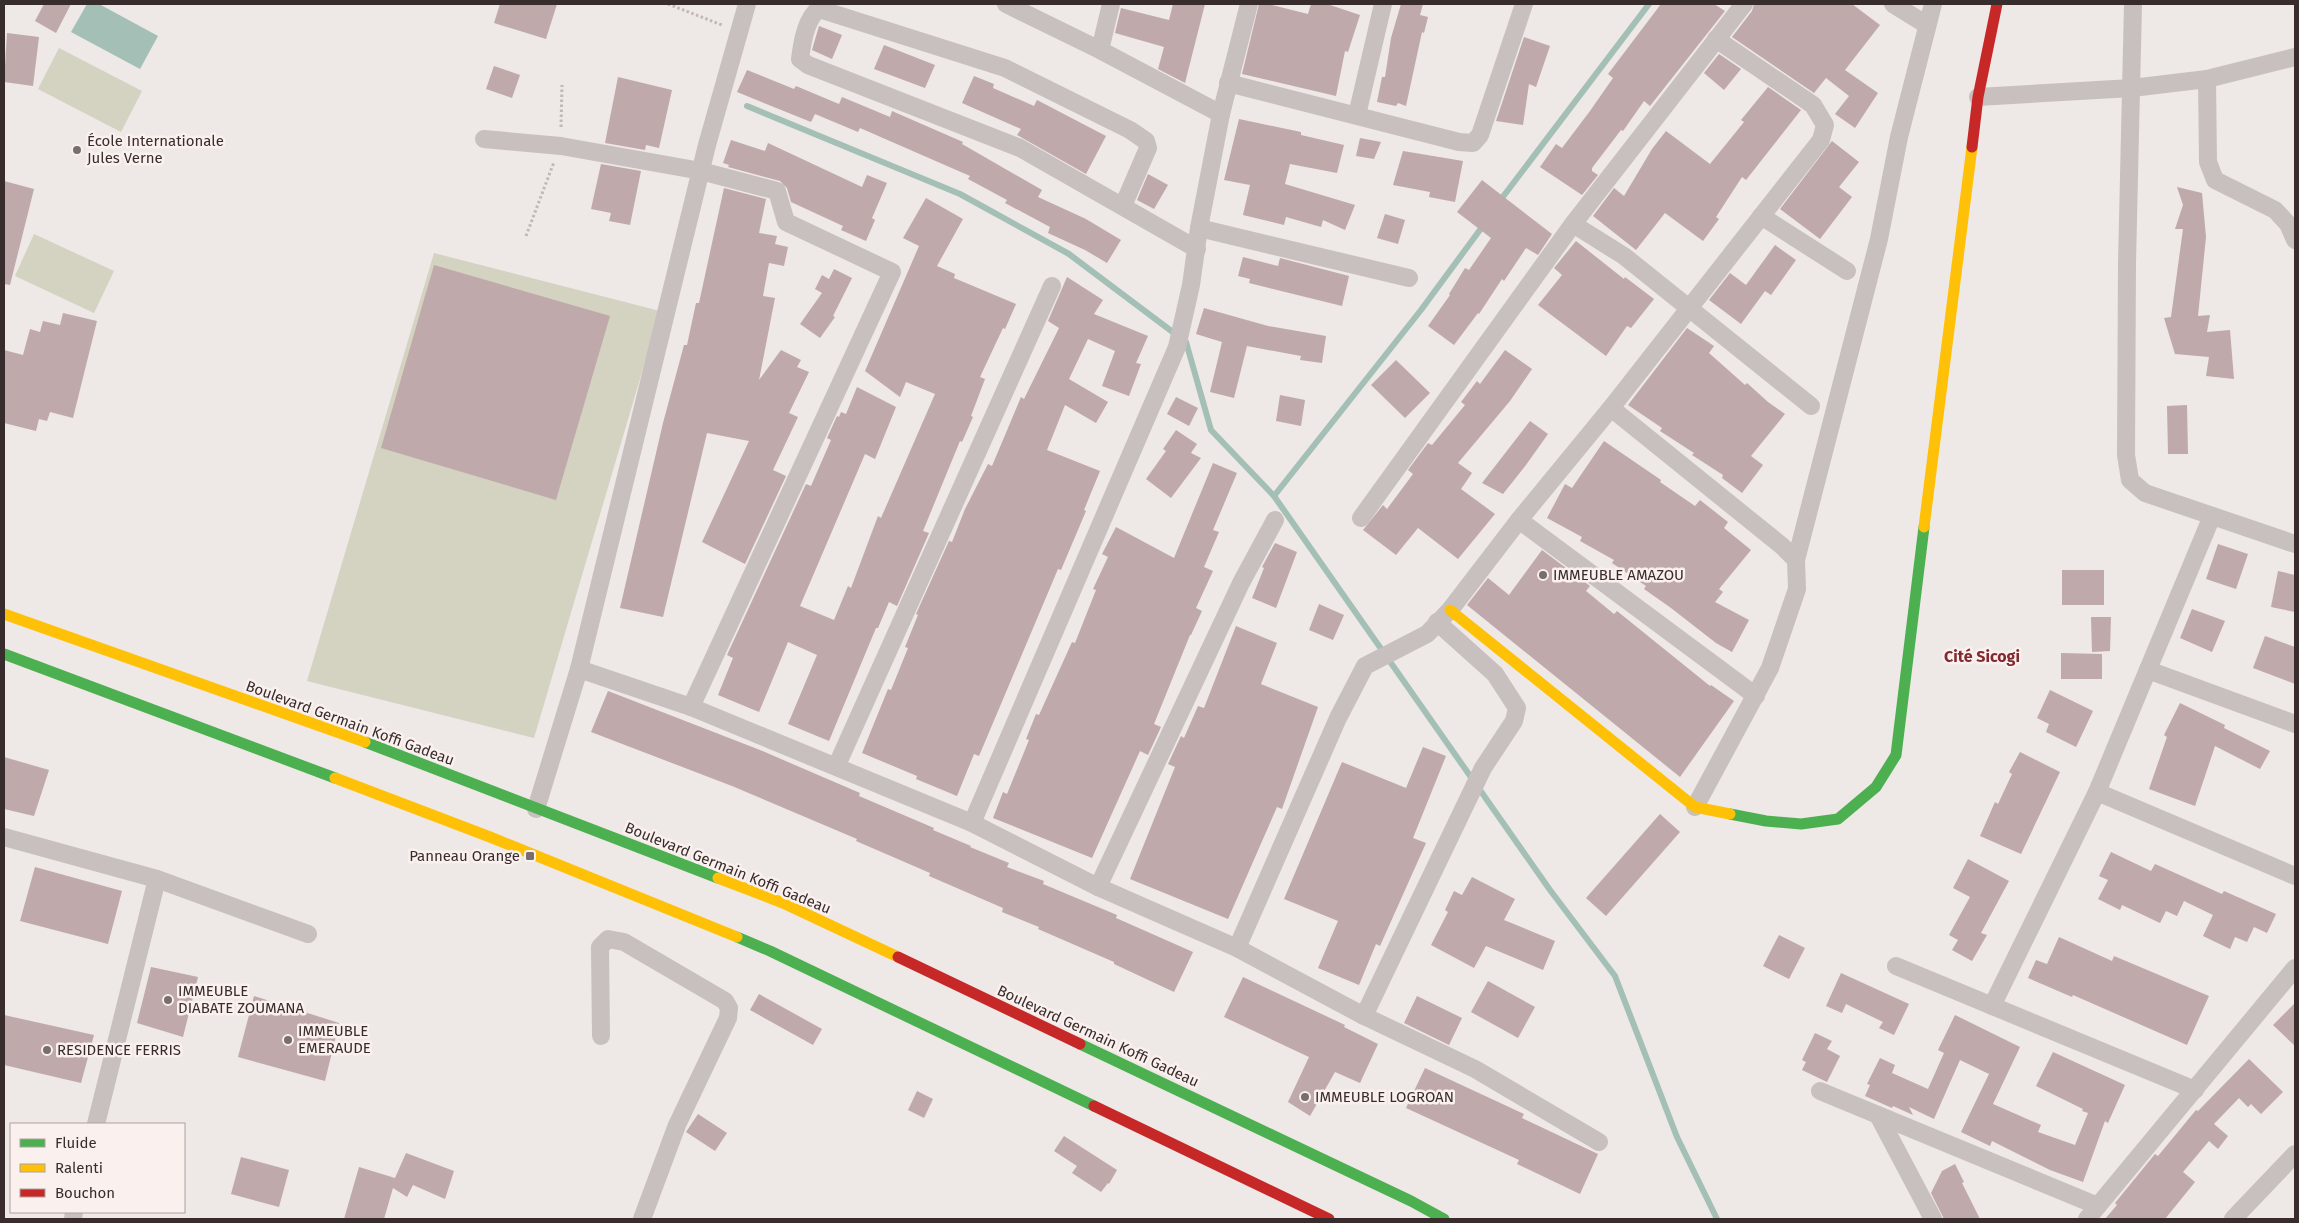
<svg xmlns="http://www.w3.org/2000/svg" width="2299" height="1223" font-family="'Fira Sans',sans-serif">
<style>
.green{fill:#d4d2c1}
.water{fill:#a3bfb6}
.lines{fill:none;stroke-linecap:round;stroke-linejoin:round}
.stream{stroke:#a3bfb6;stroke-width:6}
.building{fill:#c0a9aa}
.path{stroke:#c1b8b6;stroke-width:3;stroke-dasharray:2.5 2.5;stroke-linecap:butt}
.street{stroke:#c8c0be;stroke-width:18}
.fast{stroke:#4caf50;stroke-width:11}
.slow{stroke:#ffc107;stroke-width:11}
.jam{stroke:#c62828;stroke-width:11}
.poi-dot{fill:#786e6d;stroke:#faf1ee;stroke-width:2}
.labels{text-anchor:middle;stroke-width:5;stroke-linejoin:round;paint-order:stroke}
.poi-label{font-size:15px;fill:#392c2c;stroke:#faf1ee;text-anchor:start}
.street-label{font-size:15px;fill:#392c2c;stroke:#faf1ee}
.neighbourhood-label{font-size:16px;font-weight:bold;fill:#812b30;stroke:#faf1ee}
</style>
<rect width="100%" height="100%" fill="#eee8e6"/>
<g class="green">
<polygon points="59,48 142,91 121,132 38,89"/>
<polygon points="34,234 114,271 94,313 15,276"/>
<polygon points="434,253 660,311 534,738 307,681"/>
</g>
<polygon class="water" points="87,4 99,4 158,36 140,69 71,32"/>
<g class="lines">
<g class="stream">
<polyline points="747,106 960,194 1069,254 1186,342 1211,430 1274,496 1550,890 1615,976 1677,1137 1717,1219"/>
<polyline points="1499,202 1649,4"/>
<polyline points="1274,496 1421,310 1485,223"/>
</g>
</g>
<g class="building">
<polygon points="44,4 71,4 56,33 35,21"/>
<polygon points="500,4 557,4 546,39 494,23"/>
<polygon points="1173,4 1205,4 1185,83 1158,69 1164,47 1115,33 1121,8 1169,20"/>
<polygon points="1259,4 1268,4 1308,14 1311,4 1327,4 1360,15 1348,52 1345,51 1336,96 1242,74"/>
<polygon points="1401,4 1423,4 1420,15 1428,17 1424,33 1422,32 1406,106 1398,103 1396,106 1377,102 1382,77 1385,77 1391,38"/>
<polygon points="1661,4 1714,4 1725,11 1650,106 1644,101 1623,131 1621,130 1592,168 1592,171 1598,175 1582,195 1540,167 1556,144 1562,148 1590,111 1613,78 1608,74"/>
<polygon points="1754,4 1852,4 1880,25 1845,70 1878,93 1855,128 1835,114 1849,96 1826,78 1814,93 1732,37 1752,11"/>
<polygon points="819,26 842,35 832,59 812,50"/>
<polygon points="7,33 39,37 33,86 4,82"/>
<polygon points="1524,37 1550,46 1536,87 1529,84 1523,125 1496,121"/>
<polygon points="884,45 935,65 925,88 874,69"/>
<polygon points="1719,54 1741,69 1724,90 1704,73"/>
<polygon points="494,66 520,75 512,98 486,89"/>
<polygon points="747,70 794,89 796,86 839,104 842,97 890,117 892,111 963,142 962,144 1042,190 1038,197 1086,219 1121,240 1107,263 1085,250 1048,233 1050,227 1005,203 1007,200 968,179 970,176 860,128 858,132 815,114 811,122 737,92"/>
<polygon points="974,76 994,84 993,88 1034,106 1037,100 1106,136 1086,174 1017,135 1021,129 962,103"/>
<polygon points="618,77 672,90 659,148 646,145 645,150 605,143"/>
<polygon points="1768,87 1801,110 1746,180 1742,177 1716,217 1719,219 1703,241 1665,213 1636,250 1593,216 1614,188 1624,196 1652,149 1666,131 1710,164 1744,122 1741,120"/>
<polygon points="1239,119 1301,132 1301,135 1344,145 1337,173 1290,164 1285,184 1355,205 1345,230 1323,220 1321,227 1286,217 1284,225 1243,215 1250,185 1224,180"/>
<polygon points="1360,138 1381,142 1374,159 1356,156"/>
<polygon points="731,140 765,151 768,143 862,187 867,175 887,183 872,218 875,220 866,241 841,230 843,226 791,202 787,188 780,181 728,167 729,165 723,163"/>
<polygon points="1832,141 1859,162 1839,187 1852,197 1820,239 1780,209"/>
<polygon points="1403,151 1463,161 1455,202 1429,197 1430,192 1393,185"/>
<polygon points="601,164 641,171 630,225 609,221 611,213 591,209"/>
<polygon points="1148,174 1168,185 1154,209 1137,200"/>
<polygon points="1482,180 1552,234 1538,255 1526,248 1504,281 1502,279 1479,314 1478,313 1454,345 1428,326 1450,295 1449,294 1465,268 1469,270 1491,238 1457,212"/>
<polygon points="4,181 34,189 10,285 4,284"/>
<polygon points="2177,187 2202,193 2206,237 2198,316 2210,315 2207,332 2230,330 2234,379 2206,376 2209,357 2175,354 2164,318 2171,317 2183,229 2175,229 2183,205"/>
<polygon points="724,188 766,199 759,233 777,236 775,244 788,247 784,266 769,263 763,296 775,298 759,380 781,350 801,360 797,367 809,372 789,413 798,417 773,470 786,476 745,564 702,542 749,441 707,433 663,617 620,608 663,423 684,345 687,345 696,303 699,303"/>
<polygon points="926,198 963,219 937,266 955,274 954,278 1016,304 1005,329 1003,328 980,377 985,379 971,416 973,417 962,442 960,441 923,531 929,533 897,606 889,602 878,628 876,628 829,741 788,724 817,655 788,642 759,712 718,695 733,658 727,655 806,484 811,486 831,440 827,438 837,416 839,417 841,412 846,414 857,387 896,407 875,459 865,454 800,606 834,620 848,586 851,588 878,516 881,518 935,394 906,382 900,397 865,371 919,246 903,238"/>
<polygon points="1385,214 1405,220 1398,244 1377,238"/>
<polygon points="1576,241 1624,279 1625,277 1654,299 1631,328 1627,326 1606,356 1538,305 1562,275 1554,268"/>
<polygon points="1775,245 1796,260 1771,295 1765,291 1741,324 1709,300 1730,273 1746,285"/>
<polygon points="1243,257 1278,266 1280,258 1349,276 1342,306 1249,283 1250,279 1238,276"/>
<polygon points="434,265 610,316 556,500 381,448"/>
<polygon points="834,269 852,278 833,316 835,317 820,338 800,324 822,293 815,289 822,275 829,279"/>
<polygon points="1067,277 1103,300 1094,314 1148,336 1136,363 1141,364 1129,396 1102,386 1115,351 1088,339 1069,379 1108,402 1096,423 1065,405 1047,450 1100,471 1084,510 1086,511 1061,570 1058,569 979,756 974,754 957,796 916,779 917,776 862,753 888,689 891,690 908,648 905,647 918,615 916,614 949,541 952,542 965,509 988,464 992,466 1021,397 1024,399 1059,328 1048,321"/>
<polygon points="1204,308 1268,326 1326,336 1322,363 1300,360 1301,356 1247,346 1234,398 1210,392 1222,342 1196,334"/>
<polygon points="63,313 97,321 73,418 50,412 47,421 39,419 36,431 4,423 4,350 23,355 30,329 40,332 43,321 60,325"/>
<polygon points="1687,328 1714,346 1709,353 1745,385 1747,383 1768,402 1785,414 1751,456 1763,465 1742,493 1722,478 1723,475 1692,455 1694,453 1660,431 1662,428 1628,405"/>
<polygon points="1505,350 1532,369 1510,401 1458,463 1472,473 1461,489 1495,514 1458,559 1418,528 1396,555 1363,530 1383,505 1387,509 1413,474 1408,470 1428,443 1432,445 1465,405 1461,402 1477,381 1480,384"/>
<polygon points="1396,360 1430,393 1405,418 1371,385"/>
<polygon points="1280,395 1305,400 1301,426 1276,421"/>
<polygon points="1176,397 1198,408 1189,426 1167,414"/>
<polygon points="2187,405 2188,454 2168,454 2167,406"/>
<polygon points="1530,421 1548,434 1526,465 1503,494 1482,483"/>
<polygon points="1176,430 1197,444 1191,453 1201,458 1171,498 1146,479 1166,451 1163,449"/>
<polygon points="1604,441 1661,480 1660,482 1695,506 1700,500 1728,522 1724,528 1751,550 1719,589 1723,592 1715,602 1749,620 1732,652 1716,643 1671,608 1644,589 1646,586 1612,563 1614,560 1580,541 1582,537 1547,518 1565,484 1572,488"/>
<polygon points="1213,463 1237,473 1213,530 1219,532 1204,567 1213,571 1196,608 1202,611 1191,635 1190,635 1154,724 1161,727 1148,755 1140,751 1092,858 993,818 1003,792 1007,794 1029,740 1026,739 1036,714 1039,715 1072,642 1075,643 1096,590 1093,589 1108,557 1102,554 1116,527 1174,558"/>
<polygon points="1275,543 1297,552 1276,608 1252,598 1264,568 1262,567"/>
<polygon points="2218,544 2248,554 2236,589 2206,579"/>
<polygon points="1542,550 1590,586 1586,591 1614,614 1617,611 1710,686 1711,685 1734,701 1680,777 1467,605 1488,578 1509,595"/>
<rect x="2062" y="570" width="42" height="35"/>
<polygon points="2278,571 2295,575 2295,612 2271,607"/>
<polygon points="1319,604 1344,615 1333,640 1309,630"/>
<polygon points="2192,609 2225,621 2212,652 2180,638"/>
<polygon points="2091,617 2111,617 2110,651 2092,652"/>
<polygon points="1236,626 1277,643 1261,684 1318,707 1282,809 1277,807 1228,919 1130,879 1175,767 1168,764 1181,736 1184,738 1198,706 1204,708"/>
<polygon points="2265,636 2295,647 2295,684 2253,668"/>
<polygon points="2061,653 2102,654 2102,679 2061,679"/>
<polygon points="2050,690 2093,711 2076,747 2046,732 2049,724 2037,718"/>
<polygon points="608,691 760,750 860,793 859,796 934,828 933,830 971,846 970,847 1009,863 1007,867 1044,881 1043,884 1117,915 1116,918 1193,952 1174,992 1114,964 1114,962 1038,929 1039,927 1002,912 1003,908 929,876 930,873 856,841 857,839 732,786 591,732"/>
<polygon points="2180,703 2225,725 2224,728 2270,751 2260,769 2215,746 2195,806 2149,789 2167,737 2164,735"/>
<polygon points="1423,747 1446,756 1413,838 1426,843 1380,946 1376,944 1359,985 1318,968 1338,921 1284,899 1342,762 1406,788"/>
<polygon points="2020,752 2060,772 2021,854 1980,836 1995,802 1998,804 2012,774 2009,772"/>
<polygon points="4,757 49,770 34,816 4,809"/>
<polygon points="1660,814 1680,832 1606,916 1586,898"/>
<polygon points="2111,852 2151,871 2155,864 2222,894 2224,891 2276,914 2267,933 2254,927 2247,942 2235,937 2230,949 2203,936 2213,915 2184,901 2177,916 2166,911 2160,923 2122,905 2120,910 2098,899 2108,880 2099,876"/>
<polygon points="1968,859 2009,881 1981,933 1987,935 1972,961 1952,950 1958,940 1949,935 1970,897 1953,888"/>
<polygon points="35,867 122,891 108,944 20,921"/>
<polygon points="1472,877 1515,899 1504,920 1555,941 1543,970 1486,946 1474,968 1431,945 1448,912 1445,910 1454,891 1462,895"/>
<polygon points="1779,935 1805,948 1789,979 1763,966"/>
<polygon points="2059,937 2112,961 2114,956 2209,996 2187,1045 2073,995 2072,997 2028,978 2036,960 2047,964"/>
<polygon points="151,967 198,977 183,1037 137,1023"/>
<polygon points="1841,973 1909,1004 1894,1035 1879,1028 1883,1022 1846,1004 1842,1013 1826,1006"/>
<polygon points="1243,977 1345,1025 1344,1027 1378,1044 1360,1083 1335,1072 1310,1116 1288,1102 1309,1057 1224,1017"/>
<polygon points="1488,981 1535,1007 1518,1038 1471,1012"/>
<polygon points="759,994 822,1029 813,1045 750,1010"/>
<polygon points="254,996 339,1023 325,1081 238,1057"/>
<polygon points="1417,996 1462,1018 1449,1045 1404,1023"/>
<polygon points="2295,1003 2295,1046 2273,1025"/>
<polygon points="4,1015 94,1035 81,1083 4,1065"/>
<polygon points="1955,1015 2020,1047 1993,1104 2041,1125 2038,1132 2075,1145 2088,1113 2082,1111 2083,1109 2036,1086 2053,1052 2125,1085 2108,1123 2105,1121 2083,1182 2050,1170 1992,1141 1990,1146 1961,1132 1989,1074 1960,1060 1934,1119 1909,1107 1913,1115 1893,1106 1892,1108 1865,1096 1870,1085 1867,1084 1880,1058 1895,1065 1892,1073 1928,1089 1944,1053 1938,1050"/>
<polygon points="1815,1033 1832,1041 1827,1049 1840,1056 1827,1082 1802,1070 1806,1062 1802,1060"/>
<polygon points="2249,1059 2283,1092 2261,1114 2251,1104 2248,1107 2239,1098 2214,1124 2228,1136 2218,1149 2209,1141 2183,1172 2195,1182 2165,1219 2105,1219 2117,1205 2115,1203 2155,1154 2158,1156 2196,1110 2198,1111"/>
<polygon points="1425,1068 1524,1114 1522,1118 1598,1154 1580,1194 1517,1164 1519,1160 1406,1108"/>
<polygon points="917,1091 933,1099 924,1118 908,1110"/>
<polygon points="698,1114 727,1133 715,1151 686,1132"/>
<polygon points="1064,1136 1117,1170 1109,1184 1108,1183 1101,1192 1072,1173 1077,1166 1054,1151"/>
<polygon points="406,1153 454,1171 445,1199 413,1185 407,1197 393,1188 384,1219 344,1219 359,1167 395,1178"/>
<polygon points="241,1157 289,1170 279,1207 231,1194"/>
<polygon points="1955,1164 1964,1182 1962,1183 1980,1219 1944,1219 1931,1193 1942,1171"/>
</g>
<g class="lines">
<g class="path">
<polyline points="668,4 722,25"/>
<polyline points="561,127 562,85"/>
<polyline points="526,236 554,162"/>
</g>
<g class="street">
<polyline points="1006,4 1100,50 1221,114"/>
<polyline points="1893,4 1927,25"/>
<polyline points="2133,4 2127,263 2126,455 2130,480 2145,493 2295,544"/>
<polyline points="1100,50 1111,4"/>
<polyline points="2207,79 2208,162 2215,180 2275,210 2288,224 2295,240"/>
<polyline points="1228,83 1459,142 1473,143 1480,135 1524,4"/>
<polyline points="1978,97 2132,88 2207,79 2295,57"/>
<polyline points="1357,115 1383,4"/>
<polyline points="484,139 561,146 701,171 777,191 786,222 892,272 691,707"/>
<path d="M1123,206L1148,148L1146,141L1130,130L1005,68L819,9C806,18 802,43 800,59L808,65L1020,148L1197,249"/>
<polyline points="1761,216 1847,271"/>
<polyline points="1573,224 1624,256 1811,406"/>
<polyline points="1199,228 1409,278"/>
<polyline points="1611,408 1782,546 1796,560 1797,589 1770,668 1695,807"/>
<polyline points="1361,518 1573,224 1744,4"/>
<polyline points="1519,520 1756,696"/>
<polyline points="1796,560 1879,239 1899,137 1933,4"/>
<polyline points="579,669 691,707 972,823 1098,887 1237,948 1364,1016 1475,1069 1599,1142"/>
<polyline points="2148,670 2295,724"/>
<polyline points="837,765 1052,286"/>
<polyline points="2097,792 2295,876"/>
<polyline points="536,809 579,669 707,145 747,4"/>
<polyline points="972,823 1177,347 1191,285 1199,228 1221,114 1249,4"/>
<polyline points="4,837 157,879 308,934"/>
<polyline points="1098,887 1241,583 1275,520"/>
<polyline points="1237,948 1338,718 1365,666 1427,634 1450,610 1519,520 1611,408 1821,140 1825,125 1813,105 1716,39"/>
<polyline points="1896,966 2195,1090"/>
<polyline points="1992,1006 2097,792 2212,516"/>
<polyline points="1364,1016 1483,768 1514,721 1517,708 1495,674 1437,622"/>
<polyline points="601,1036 600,947 608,939 624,942 725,1001 729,1008 728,1018 677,1125 642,1219"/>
<polyline points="1820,1091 2098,1206"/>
<polyline points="1878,1115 1933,1219"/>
<polyline points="96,1124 157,879"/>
<polyline points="73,1219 74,1212"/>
<polyline points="2087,1219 2295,968"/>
<polyline points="2233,1219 2295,1154"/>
</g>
<g class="fast">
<polyline points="4,654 335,778"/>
<polyline points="365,742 718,878"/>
<polyline points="1730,814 1766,821 1801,824 1838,819 1876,787 1896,755 1924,527"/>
<polyline points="737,937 770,951 1094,1106"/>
<polyline points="1080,1044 1411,1201 1444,1219"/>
</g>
<g class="slow">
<polyline points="1924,527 1972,147"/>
<polyline points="1450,610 1695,807 1730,814"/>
<polyline points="4,614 365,742"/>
<polyline points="335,778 490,837 737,937"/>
<polyline points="718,878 783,903 898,957"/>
</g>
<g class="jam">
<polyline points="1972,147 1978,97 1997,4"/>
<polyline points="898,957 1080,1044"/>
<polyline points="1094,1106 1329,1219"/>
</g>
</g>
<g class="poi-dot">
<circle cx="77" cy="150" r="5"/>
<circle cx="1543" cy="575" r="5"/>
<rect x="525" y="851" width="10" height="10" rx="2.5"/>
<circle cx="168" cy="1000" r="5"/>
<circle cx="288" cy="1040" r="5"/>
<circle cx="47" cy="1050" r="5"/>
<circle cx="1305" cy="1097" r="5"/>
</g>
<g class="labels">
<g class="poi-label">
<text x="87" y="146">École Internationale<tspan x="87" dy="17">Jules Verne</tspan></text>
<text x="1553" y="580">IMMEUBLE AMAZOU</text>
<text x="520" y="861" text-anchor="end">Panneau Orange</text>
<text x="178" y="996">IMMEUBLE<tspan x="178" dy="17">DIABATE ZOUMANA</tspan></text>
<text x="298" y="1036">IMMEUBLE<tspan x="298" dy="17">EMERAUDE</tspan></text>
<text x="57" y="1055">RESIDENCE FERRIS</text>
<text x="1315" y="1102">IMMEUBLE LOGROAN</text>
</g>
<g class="street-label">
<text transform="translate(350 723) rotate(20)" y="5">Boulevard Germain Koffi Gadeau</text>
<text transform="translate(728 868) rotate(22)" y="5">Boulevard Germain Koffi Gadeau</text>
<text transform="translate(1098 1036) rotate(25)" y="5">Boulevard Germain Koffi Gadeau</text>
</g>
<g class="neighbourhood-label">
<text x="1982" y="662">Cité Sicogi</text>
</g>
</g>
<rect width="2299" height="1223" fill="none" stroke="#392c2c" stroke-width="10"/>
<rect x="10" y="1123" width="175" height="90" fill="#faf1ee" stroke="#ada2a0"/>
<rect x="20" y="1139" width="25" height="8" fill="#4caf50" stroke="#ada2a0"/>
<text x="55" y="1148" font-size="15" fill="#392c2c">Fluide</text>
<rect x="20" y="1164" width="25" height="8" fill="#ffc107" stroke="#ada2a0"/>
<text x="55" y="1173" font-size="15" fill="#392c2c">Ralenti</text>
<rect x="20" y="1189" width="25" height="8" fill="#c62828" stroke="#ada2a0"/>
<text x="55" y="1198" font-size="15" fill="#392c2c">Bouchon</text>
</svg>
